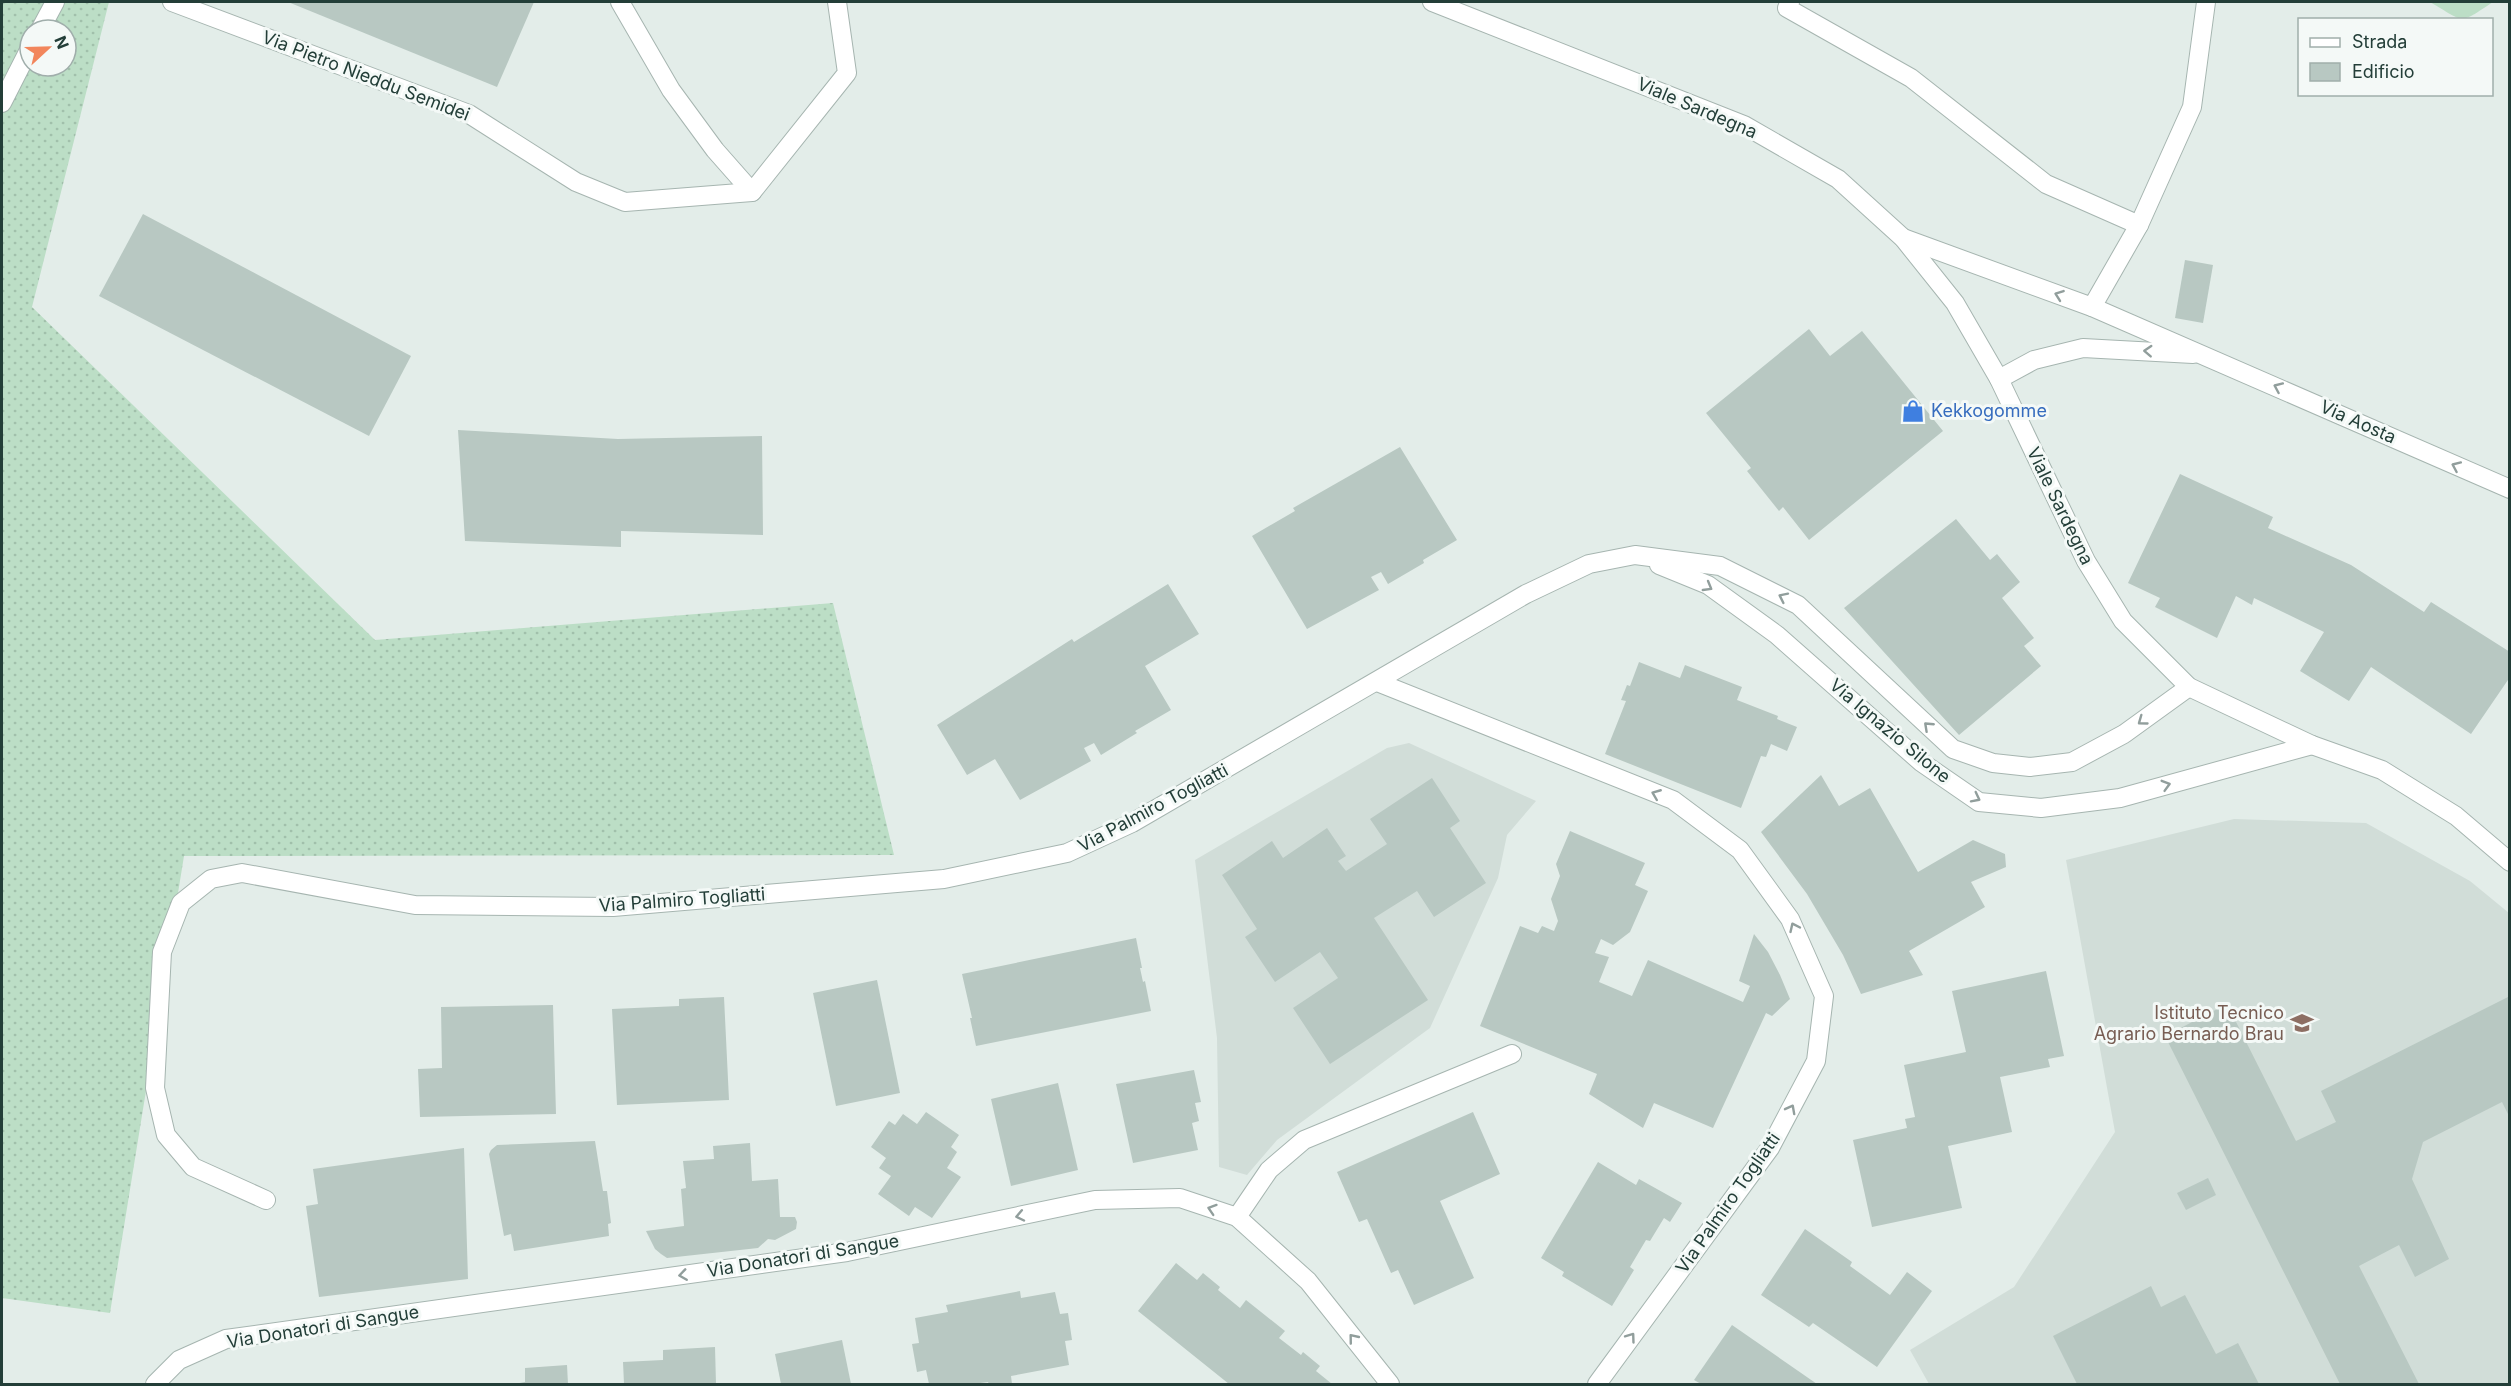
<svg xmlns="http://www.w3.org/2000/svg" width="2511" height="1386" font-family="Inter,sans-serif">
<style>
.built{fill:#d1ddd8}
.grass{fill:url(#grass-dots);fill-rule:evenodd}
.pitch{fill:#bcdec6}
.building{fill:#b8c8c2}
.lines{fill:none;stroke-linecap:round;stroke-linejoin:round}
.service-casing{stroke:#a6b5b0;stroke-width:20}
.minor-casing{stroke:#a6b5b0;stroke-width:20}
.tertiary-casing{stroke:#a6b5b0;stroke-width:20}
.service{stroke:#fff;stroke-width:18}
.minor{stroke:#fff;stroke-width:18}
.tertiary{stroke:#fff;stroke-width:18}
.oneway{stroke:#919e9c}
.labels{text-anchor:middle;stroke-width:6;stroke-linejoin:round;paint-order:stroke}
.street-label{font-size:18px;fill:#233e38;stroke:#f4f9f7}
.shop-label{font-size:18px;fill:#366cbe;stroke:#f4f9f7;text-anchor:start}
.education-label{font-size:18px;fill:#785e54;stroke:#f4f9f7;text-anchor:end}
</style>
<defs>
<pattern id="grass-dots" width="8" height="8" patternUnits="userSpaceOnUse" patternTransform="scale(1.5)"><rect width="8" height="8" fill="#bcdec6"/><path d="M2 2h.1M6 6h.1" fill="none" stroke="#a1c0ab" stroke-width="1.8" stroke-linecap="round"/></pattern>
</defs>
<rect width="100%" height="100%" fill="#e3ede9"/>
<g class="built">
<polygon points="1409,743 1536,801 1507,835 1498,878 1430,1028 1277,1140 1247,1175 1219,1167 1217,1038 1195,860 1387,748"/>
<polygon points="2234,819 2366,823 2470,881 2509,913 2509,1384 1929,1384 1910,1350 2014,1287 2115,1132 2066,860"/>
</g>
<path class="grass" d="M2,2H109L32,307L375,640L833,603L894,855L184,856L110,1313L2,1298ZM30,30H66V66H30Z"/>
<path class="pitch" d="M2430,2H2493C2458,25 2466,23 2430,2Z"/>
<g class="building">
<polygon points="288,2 534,2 497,87"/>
<polygon points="143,214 411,356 369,436 99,296"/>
<polygon points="2185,260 2213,265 2203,323 2175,318"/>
<polygon points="1809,329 1830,356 1862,331 1943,431 1809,540 1783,507 1779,511 1747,471 1751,468 1706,413"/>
<polygon points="458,430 618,439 762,436 763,535 621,531 621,547 465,541"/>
<polygon points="1400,447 1457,540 1423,560 1424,563 1388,584 1381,572 1371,577 1379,590 1307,629 1252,536 1295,511 1293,508"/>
<polygon points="2180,474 2273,517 2268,528 2351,565 2424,612 2431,602 2510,652 2510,677 2471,734 2371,667 2349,701 2300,671 2324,632 2254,598 2252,605 2236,596 2217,638 2155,607 2160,598 2128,583"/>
<polygon points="1956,519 1990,560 1997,554 2020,582 2002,598 2034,638 2024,646 2041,666 1959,735 1844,608"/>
<polygon points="1168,584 1199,634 1145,666 1171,710 1135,731 1137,733 1101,755 1094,743 1084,748 1091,761 1020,800 995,759 967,775 937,725 1072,639 1074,642"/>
<polygon points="1639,662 1680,678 1685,665 1742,687 1737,700 1778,716 1777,719 1797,727 1787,751 1771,744 1766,757 1761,756 1741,808 1605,754 1626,701 1621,700 1627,685 1630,686"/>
<polygon points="1821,775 1839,806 1870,788 1918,872 1973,840 2005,854 2006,867 1971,882 1985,907 1909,951 1923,975 1861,994 1843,955 1807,894 1761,832"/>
<polygon points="1432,778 1460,821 1450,828 1486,883 1434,917 1417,891 1374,918 1428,1000 1330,1064 1293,1008 1338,978 1320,952 1275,982 1245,937 1257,929 1222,875 1272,841 1283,858 1327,828 1346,856 1338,861 1346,871 1387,844 1370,819"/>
<polygon points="1570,831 1645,863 1635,885 1648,891 1630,932 1613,945 1601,939 1595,953 1609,957 1599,982 1632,996 1648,960 1743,1002 1750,986 1739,981 1754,934 1768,952 1780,975 1790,999 1772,1016 1766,1013 1713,1128 1654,1103 1643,1128 1589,1094 1597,1074 1480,1026 1520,926 1538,933 1542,926 1554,931 1558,921 1551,899 1560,876 1556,864"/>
<polygon points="1136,938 1142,968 1140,968 1143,982 1145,981 1151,1011 976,1046 970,1018 972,1018 962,974"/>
<polygon points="2046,971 2064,1056 2048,1059 2050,1067 2000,1077 2012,1132 1948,1146 1962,1208 1872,1227 1853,1140 1907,1128 1905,1119 1915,1117 1904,1065 1966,1052 1952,991"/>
<polygon points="877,980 900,1093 836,1106 813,993"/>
<polygon points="2510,996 2510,1113 2508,1114 2502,1102 2423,1142 2412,1179 2449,1259 2415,1277 2399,1245 2359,1266 2419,1384 2340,1384 2165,1036 2227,1004 2296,1141 2336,1122 2321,1091"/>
<polygon points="724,997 729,1100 617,1105 612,1009 679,1006 679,999"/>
<polygon points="553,1005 556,1114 420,1117 418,1069 442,1068 441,1007"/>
<polygon points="1194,1070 1201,1102 1195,1103 1199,1121 1192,1123 1198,1150 1133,1163 1116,1084"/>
<polygon points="1058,1083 1078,1170 1011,1186 991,1099"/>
<polygon points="926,1112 959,1135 951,1147 957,1152 947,1168 961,1177 932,1218 915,1207 909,1216 878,1194 891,1176 879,1168 886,1158 871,1147 889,1121 895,1125 903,1114 917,1124"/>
<polygon points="1473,1112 1500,1174 1440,1201 1474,1278 1414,1305 1398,1270 1391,1273 1367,1219 1359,1222 1337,1172"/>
<polygon points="595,1141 603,1191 607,1191 611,1223 608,1224 609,1236 514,1251 511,1234 504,1236 489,1154 491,1150 497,1145"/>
<polygon points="750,1143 752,1181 778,1179 780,1217 795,1217 797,1222 796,1229 775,1240 768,1239 758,1248 667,1258 661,1254 655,1249 646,1231 684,1226 681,1189 686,1188 683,1161 714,1159 713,1146"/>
<polygon points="464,1148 468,1279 319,1297 306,1206 318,1204 313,1169"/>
<polygon points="1598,1162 1636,1185 1639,1179 1682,1203 1670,1222 1664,1218 1650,1241 1646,1240 1630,1267 1634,1270 1612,1306 1562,1276 1564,1272 1541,1258"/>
<polygon points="2208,1178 2216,1195 2186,1210 2177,1193"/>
<polygon points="1805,1229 1852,1262 1850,1266 1890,1295 1907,1272 1932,1291 1877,1367 1813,1323 1809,1327 1761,1295"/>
<polygon points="1176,1263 1197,1280 1203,1273 1220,1287 1218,1290 1240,1308 1246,1300 1285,1331 1279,1338 1301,1355 1303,1352 1320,1366 1316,1371 1332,1384 1229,1384 1138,1311"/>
<polygon points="2151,1286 2161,1307 2185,1295 2216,1354 2238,1343 2259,1384 2077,1384 2053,1336"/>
<polygon points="1020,1291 1021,1298 1055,1292 1060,1314 1068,1313 1072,1340 1065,1341 1069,1365 1011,1376 1012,1384 989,1384 988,1382 973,1384 929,1384 926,1370 917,1372 912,1344 919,1343 915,1318 948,1312 946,1305"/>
<polygon points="1732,1325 1817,1384 1701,1384 1694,1380"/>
<polygon points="842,1340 851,1384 781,1384 775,1354"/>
<polygon points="715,1347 716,1384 624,1384 623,1362 663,1360 663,1350"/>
<polygon points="567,1365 568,1384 514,1384 525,1382 525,1368"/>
</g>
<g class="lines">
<g class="service-casing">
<g id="service">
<polyline points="620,2 671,90 715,150 752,192"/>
<polyline points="1790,2 1787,8 1911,78 2046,184 2139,225"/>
<polyline points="2092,307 2139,225 2192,107 2206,2"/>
<polyline points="1237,1217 1269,1170 1304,1140 1512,1054"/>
</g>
</g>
<g class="minor-casing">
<g id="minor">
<polyline points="172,2 469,114 576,182 625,202 752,192 847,73 837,2"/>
<polyline points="40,30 55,2"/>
<polyline points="2,103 30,48"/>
<polyline points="1903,238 2092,307 2510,489"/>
<polyline points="1999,379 2034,360 2083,348 2193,354"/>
<polyline points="1659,565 1708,585 1777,635 1921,762 1979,802 2041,808 2120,798 2312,745"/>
<polyline points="1377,682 1673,800 1740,850 1790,919 1824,996 1816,1061 1770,1148 1597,1384"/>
<polyline points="266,1200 193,1167 166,1135 155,1088 162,952 181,903 211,879 242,873 415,905 613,907 944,879 1067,853 1132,823 1526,594 1589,564 1635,555 1720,566 1798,605 1953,749 1993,763 2030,767 2072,762 2124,734 2189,687"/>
<polyline points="155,1384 179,1360 226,1339 847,1252 1095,1200 1180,1198 1237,1217 1308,1281 1390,1384"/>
</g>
</g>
<g class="tertiary-casing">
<polyline id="tertiary" points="1432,2 1744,125 1838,179 1903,238 1955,303 1999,379 2086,561 2123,621 2189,687 2312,745 2382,770 2456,816 2510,862"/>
</g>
<use href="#service" class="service"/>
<use href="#minor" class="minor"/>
<use href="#tertiary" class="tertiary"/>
</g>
<defs><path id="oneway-chevron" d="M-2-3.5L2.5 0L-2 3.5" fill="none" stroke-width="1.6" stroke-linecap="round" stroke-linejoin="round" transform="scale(1.5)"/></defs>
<g class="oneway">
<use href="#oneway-chevron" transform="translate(2059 295) rotate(-160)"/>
<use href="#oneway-chevron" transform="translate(2148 351) rotate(-177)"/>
<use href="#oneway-chevron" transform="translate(2278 387) rotate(-156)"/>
<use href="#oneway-chevron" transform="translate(2456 466) rotate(-156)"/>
<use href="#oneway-chevron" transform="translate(1708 587) rotate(30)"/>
<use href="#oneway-chevron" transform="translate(1783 597) rotate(-154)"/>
<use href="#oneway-chevron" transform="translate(2142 721) rotate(144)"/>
<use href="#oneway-chevron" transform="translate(1928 726) rotate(-137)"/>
<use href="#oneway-chevron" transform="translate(2166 785) rotate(-16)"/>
<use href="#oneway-chevron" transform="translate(1656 794) rotate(-158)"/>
<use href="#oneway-chevron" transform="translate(1976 798) rotate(27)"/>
<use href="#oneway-chevron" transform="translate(1794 927) rotate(-115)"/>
<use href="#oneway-chevron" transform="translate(1791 1109) rotate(-62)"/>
<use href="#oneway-chevron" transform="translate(1212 1209) rotate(-162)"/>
<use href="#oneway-chevron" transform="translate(1020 1216) rotate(168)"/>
<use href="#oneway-chevron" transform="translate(683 1275) rotate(172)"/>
<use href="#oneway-chevron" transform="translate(1631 1337) rotate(-54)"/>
<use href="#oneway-chevron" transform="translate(1353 1338) rotate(-129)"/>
</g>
<defs>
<g id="shop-bare" transform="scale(1.8)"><path d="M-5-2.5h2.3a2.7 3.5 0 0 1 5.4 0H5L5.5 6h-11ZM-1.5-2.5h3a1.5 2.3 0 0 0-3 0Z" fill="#3f7fe0" stroke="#f4f9f7" stroke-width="2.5" paint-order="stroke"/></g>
<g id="school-bare" transform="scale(1.8)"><path d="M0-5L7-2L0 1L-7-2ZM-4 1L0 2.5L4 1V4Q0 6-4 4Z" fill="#8d6e63" stroke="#f4f9f7" stroke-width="2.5" paint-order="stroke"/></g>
</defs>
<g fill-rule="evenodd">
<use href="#shop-bare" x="1913" y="411"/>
<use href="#school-bare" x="2302" y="1023"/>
</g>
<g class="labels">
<g class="street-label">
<text transform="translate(366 76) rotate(21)" y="6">Via Pietro Nieddu Semidei</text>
<text transform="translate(1697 108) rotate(23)" y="6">Viale Sardegna</text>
<text transform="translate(2358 422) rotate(24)" y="6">Via Aosta</text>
<text transform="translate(2060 506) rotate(64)" y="6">Viale Sardegna</text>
<text transform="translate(1890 731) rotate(40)" y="6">Via Ignazio Silone</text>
<text transform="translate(1153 808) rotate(-28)" y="6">Via Palmiro Togliatti</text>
<text transform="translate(682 900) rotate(-4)" y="6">Via Palmiro Togliatti</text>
<text transform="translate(1728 1203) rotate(-55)" y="6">Via Palmiro Togliatti</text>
<text transform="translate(803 1256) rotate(-9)" y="6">Via Donatori di Sangue</text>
<text transform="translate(323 1327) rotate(-9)" y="6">Via Donatori di Sangue</text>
</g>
<g class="shop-label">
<text x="1931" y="417">Kekkogomme</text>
</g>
<g class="education-label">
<text x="2284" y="1019">Istituto Tecnico<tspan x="2284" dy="21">Agrario Bernardo Brau</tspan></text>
</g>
</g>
<rect width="2511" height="1386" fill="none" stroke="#233e38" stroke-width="6"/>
<rect x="2298" y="18" width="195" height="78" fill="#f4f9f7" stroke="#a0aeab" stroke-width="1.5"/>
<rect x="2310" y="38" width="30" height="9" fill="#ffffff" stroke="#a0aeab" stroke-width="1.5"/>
<text x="2352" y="48" font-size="18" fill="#233e38">Strada</text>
<rect x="2310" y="63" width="30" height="18" fill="#b8c8c2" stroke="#a0aeab" stroke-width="1.5"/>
<text x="2352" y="78" font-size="18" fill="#233e38">Edificio</text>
<g transform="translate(48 48) rotate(68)"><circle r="28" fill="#f4f9f7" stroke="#a0aeab" stroke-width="1.5"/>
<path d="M0-4.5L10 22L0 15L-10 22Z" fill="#f2865c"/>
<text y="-9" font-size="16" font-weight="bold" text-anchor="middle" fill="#233e38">N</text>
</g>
</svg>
